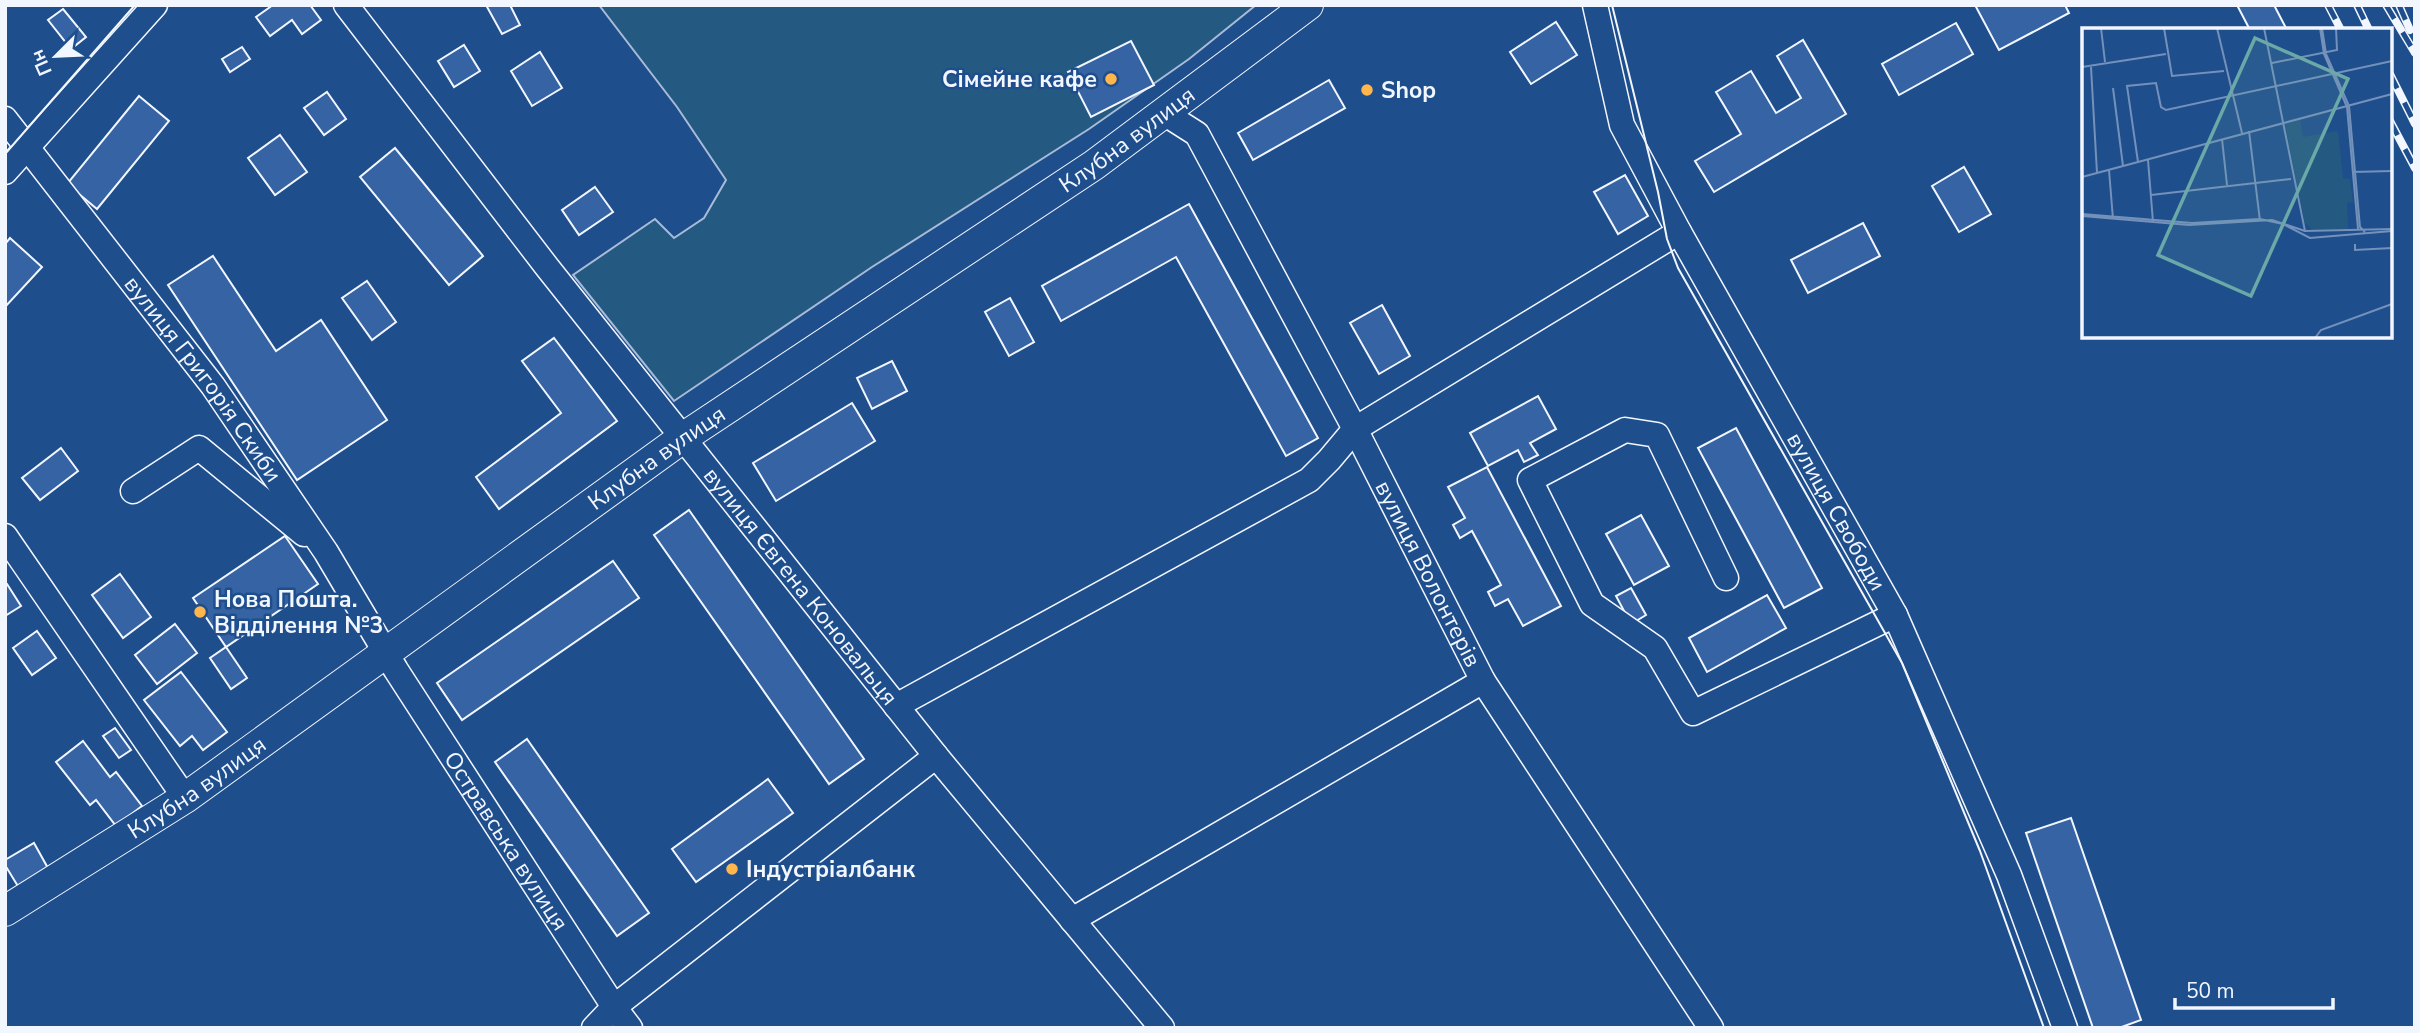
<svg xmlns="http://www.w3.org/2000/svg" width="2420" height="1033" font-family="'Nunito Sans',sans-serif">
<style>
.green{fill:#245a82;stroke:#a8bbd7;stroke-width:2}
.building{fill:#3563a3;stroke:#f2f6ff;stroke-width:2}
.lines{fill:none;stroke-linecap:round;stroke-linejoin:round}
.minor-casing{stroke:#f2f6ff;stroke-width:27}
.major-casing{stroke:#f2f6ff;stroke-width:32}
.minor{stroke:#1f4e8c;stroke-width:24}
.major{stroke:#1f4e8c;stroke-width:30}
.tram{stroke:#f2f6ff;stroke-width:2}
.rail-casing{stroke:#f2f6ff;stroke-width:8}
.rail{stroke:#1f4e8c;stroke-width:5;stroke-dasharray:16;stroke-linecap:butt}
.poi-dot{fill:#ffb74d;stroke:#1f4e8c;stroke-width:2.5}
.labels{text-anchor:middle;stroke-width:5;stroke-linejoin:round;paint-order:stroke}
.poi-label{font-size:23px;font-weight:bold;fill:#f2f6ff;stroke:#1f4e8c;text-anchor:start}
.street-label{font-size:23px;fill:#f2f6ff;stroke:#1f4e8c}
.inset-road{fill:none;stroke:#7391ba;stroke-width:2}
.view{fill:#6aa9a8;fill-opacity:0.15;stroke:#6aa9a8;stroke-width:3.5}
.inset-edge{fill:none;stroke:#f2f6ff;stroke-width:3.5}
</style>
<rect width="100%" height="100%" fill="#1f4e8c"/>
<polygon class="green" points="599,5 1256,5 1189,59 1089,129 872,267 674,401 573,275 655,219 674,238 704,218 726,180 677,107"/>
<g class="building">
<polygon points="273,5 310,5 321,20 302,34 292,20 270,36 256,17"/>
<polygon points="486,5 510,5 520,25 502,34"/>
<polygon points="1975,5 2065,5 2069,13 1999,50"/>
<polygon points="2237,5 2274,5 2287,30 2250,30"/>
<polygon points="63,9 86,37 71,49 48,20"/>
<polygon points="1556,22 1577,55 1531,84 1510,52"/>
<polygon points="1956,23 1973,54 1899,95 1882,64"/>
<polygon points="1803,40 1846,114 1714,192 1695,161 1741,134 1716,92 1751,71 1776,113 1801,98 1777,56"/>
<polygon points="1131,41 1154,85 1091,117 1068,72"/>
<polygon points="464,45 480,71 454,87 438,61"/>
<polygon points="242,47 250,59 230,72 222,59"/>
<polygon points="540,52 562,88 532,106 511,71"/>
<polygon points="1329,80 1345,108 1253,160 1238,133"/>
<polygon points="327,92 346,119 324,135 304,108"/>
<polygon points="139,96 169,121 97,209 67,184"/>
<polygon points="280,135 307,172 275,195 248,158"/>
<polygon points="395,148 483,256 449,285 360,177"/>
<polygon points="1964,167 1991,214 1959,232 1932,186"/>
<polygon points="1625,175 1648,216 1618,234 1594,192"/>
<polygon points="595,187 613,212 579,235 562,210"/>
<polygon points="1189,204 1318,438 1286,456 1176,257 1061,321 1042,286"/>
<polygon points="1863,223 1880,256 1808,293 1791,260"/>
<polygon points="10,238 42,267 5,307 5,244"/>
<polygon points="213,256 276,351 321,320 387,420 297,480 168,285"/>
<polygon points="367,281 396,322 372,340 342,298"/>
<polygon points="1010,298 1034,342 1009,356 985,312"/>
<polygon points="1382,305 1410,356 1379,374 1350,323"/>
<polygon points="554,338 617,421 499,509 476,477 561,413 522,361"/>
<polygon points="892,361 907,391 872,409 857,378"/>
<polygon points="1538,396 1556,429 1530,443 1538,455 1524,462 1518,450 1488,466 1470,433"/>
<polygon points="852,403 875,441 776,501 753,463"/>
<polygon points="1736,428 1822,588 1784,608 1698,448"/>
<polygon points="61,448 78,471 40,500 22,478"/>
<polygon points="1487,467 1561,606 1523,626 1508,599 1495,606 1488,592 1501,585 1472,531 1460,538 1453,525 1465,518 1448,487"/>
<polygon points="689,510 864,759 829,784 654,535"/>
<polygon points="1641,515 1669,566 1634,585 1606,534"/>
<polygon points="285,536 318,584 226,647 193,598"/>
<polygon points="613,561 639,598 462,720 437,683"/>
<polygon points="120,574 151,617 123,638 92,595"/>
<polygon points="7,584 21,606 5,616 5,585"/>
<polygon points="1631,588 1646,615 1631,624 1616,596"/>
<polygon points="1767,595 1786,628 1707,672 1689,638"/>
<polygon points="175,624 197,653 157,684 135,655"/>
<polygon points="37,631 56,658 32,675 13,648"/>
<polygon points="226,647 247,678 231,689 210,658"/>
<polygon points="181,672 227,732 203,750 192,736 180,746 144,700"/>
<polygon points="115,728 131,750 119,758 103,736"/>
<polygon points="527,739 649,913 617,936 495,762"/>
<polygon points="83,741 110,777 116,772 142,806 116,826 96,800 90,805 56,762"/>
<polygon points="768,779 793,813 696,882 672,849"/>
<polygon points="2071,818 2141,1020 2119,1028 2093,1028 2026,833"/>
<polygon points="34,843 49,870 19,888 5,865 5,860"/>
</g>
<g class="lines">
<g class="minor-casing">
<g id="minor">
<path id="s1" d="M346,5L547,267L936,756L1162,1028"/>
<path id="s2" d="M1595,5L1622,125L1679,232L1895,615L2009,875L2065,1028"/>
<path id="s3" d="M1164,113L1197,134L1355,429L1483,681L1711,1028"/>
<path id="s4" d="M5,119L213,386L326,552L396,670L614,1007L630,1028"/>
<polyline points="5,172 155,5"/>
<polyline points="133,491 199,448 304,534"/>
<polyline points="5,536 185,798"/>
<polyline points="1726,578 1657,435 1625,430 1530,480 1592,604 1655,648 1693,713 1895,615"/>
<polyline points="896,706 1309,480 1329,460 1355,429 1679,232"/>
<polyline points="1072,920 1483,681"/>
<polyline points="594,1028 614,1007 936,756"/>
</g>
</g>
<g class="major-casing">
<g id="major">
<path id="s5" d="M5,911L185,798L684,437L1094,165L1308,5"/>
</g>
</g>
<use href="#minor" class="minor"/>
<use href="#major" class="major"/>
<g class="tram">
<polyline points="1612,5 1658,192 1667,239 1678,268 1902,663 1980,851 2044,1028"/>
<polyline points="5,154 135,5"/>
</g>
<g class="rail-casing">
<g id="rail">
<polyline points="2328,5 2341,30"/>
<polyline points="2357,5 2369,30"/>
<polyline points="2386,5 2415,53"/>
<polyline points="2399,5 2410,30"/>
<polyline points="2390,74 2415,124"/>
<polyline points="2390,121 2415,168"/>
</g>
</g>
<use href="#rail" class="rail"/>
</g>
<g class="poi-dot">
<circle cx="1111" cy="79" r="7"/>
<circle cx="1367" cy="90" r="7"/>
<circle cx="200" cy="612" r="7"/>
<circle cx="732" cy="869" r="7"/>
</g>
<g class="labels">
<g class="poi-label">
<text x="1097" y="87" text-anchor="end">Сімейне кафе</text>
<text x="1381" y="98">Shop</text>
<text x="214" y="607">Нова Пошта.<tspan x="214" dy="26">Відділення №3</tspan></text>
<text x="746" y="877">Індустріалбанк</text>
</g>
<g class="street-label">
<text dy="8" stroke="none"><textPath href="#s5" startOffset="1362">Клубна вулиця</textPath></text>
<text dy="8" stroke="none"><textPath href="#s4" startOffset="327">вулиця Григорія Скиби</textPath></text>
<text dy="8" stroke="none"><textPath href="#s5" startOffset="794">Клубна вулиця</textPath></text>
<text dy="8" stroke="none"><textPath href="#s2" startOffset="565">вулиця Свободи</textPath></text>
<text dy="8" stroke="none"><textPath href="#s3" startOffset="536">вулиця Волонтерів</textPath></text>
<text dy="8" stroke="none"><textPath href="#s1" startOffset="738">вулиця Євгена Коновальця</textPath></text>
<text dy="8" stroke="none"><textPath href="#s5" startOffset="228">Клубна вулиця</textPath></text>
<text dy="8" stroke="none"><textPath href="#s4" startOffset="880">Остравська вулиця</textPath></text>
</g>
</g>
<g transform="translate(2082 28)">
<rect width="310" height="310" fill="#1f4e8c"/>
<path d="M218,92L221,109L256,103L261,150L268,151L271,174L265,175L266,201L231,202L223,195L203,96Z" fill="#245a82"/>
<path class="inset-road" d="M19,0L23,34M82,0L90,48L142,43M135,0L160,105M182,0L223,203L310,201M238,0L242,26L265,79L276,201M240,0L244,26L267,78L278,199L283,204M190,35L255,22L254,0M0,39L84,26M9,39L15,145M31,60L41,138M167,103L178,193M140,111L145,157M66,132L71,194M56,134L45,58L74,55L79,79L84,82L310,33M27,142L31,191M270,144L310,143M0,149L310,66M69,167L209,151M0,186L110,195L178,191L201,196L228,210L310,203M0,188L107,197L190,192L223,203M273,216V222L310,220M233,310L239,302L310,276"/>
<path class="view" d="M173,10L266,51L169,268L76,227Z"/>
<rect width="310" height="310" class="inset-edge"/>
</g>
<rect width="2420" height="1033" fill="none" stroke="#f2f6ff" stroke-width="14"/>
<g transform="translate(56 56) rotate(246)" stroke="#1f4e8c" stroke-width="5" paint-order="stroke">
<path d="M0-5L12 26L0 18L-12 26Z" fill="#f2f6ff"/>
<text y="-10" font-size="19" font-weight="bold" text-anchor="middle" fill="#f2f6ff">Пн</text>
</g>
<path d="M2175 998v10h158v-10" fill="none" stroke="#f2f6ff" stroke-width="3.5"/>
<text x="2186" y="998" font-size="21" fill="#f2f6ff" stroke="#1f4e8c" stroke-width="5" paint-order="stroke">50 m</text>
</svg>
